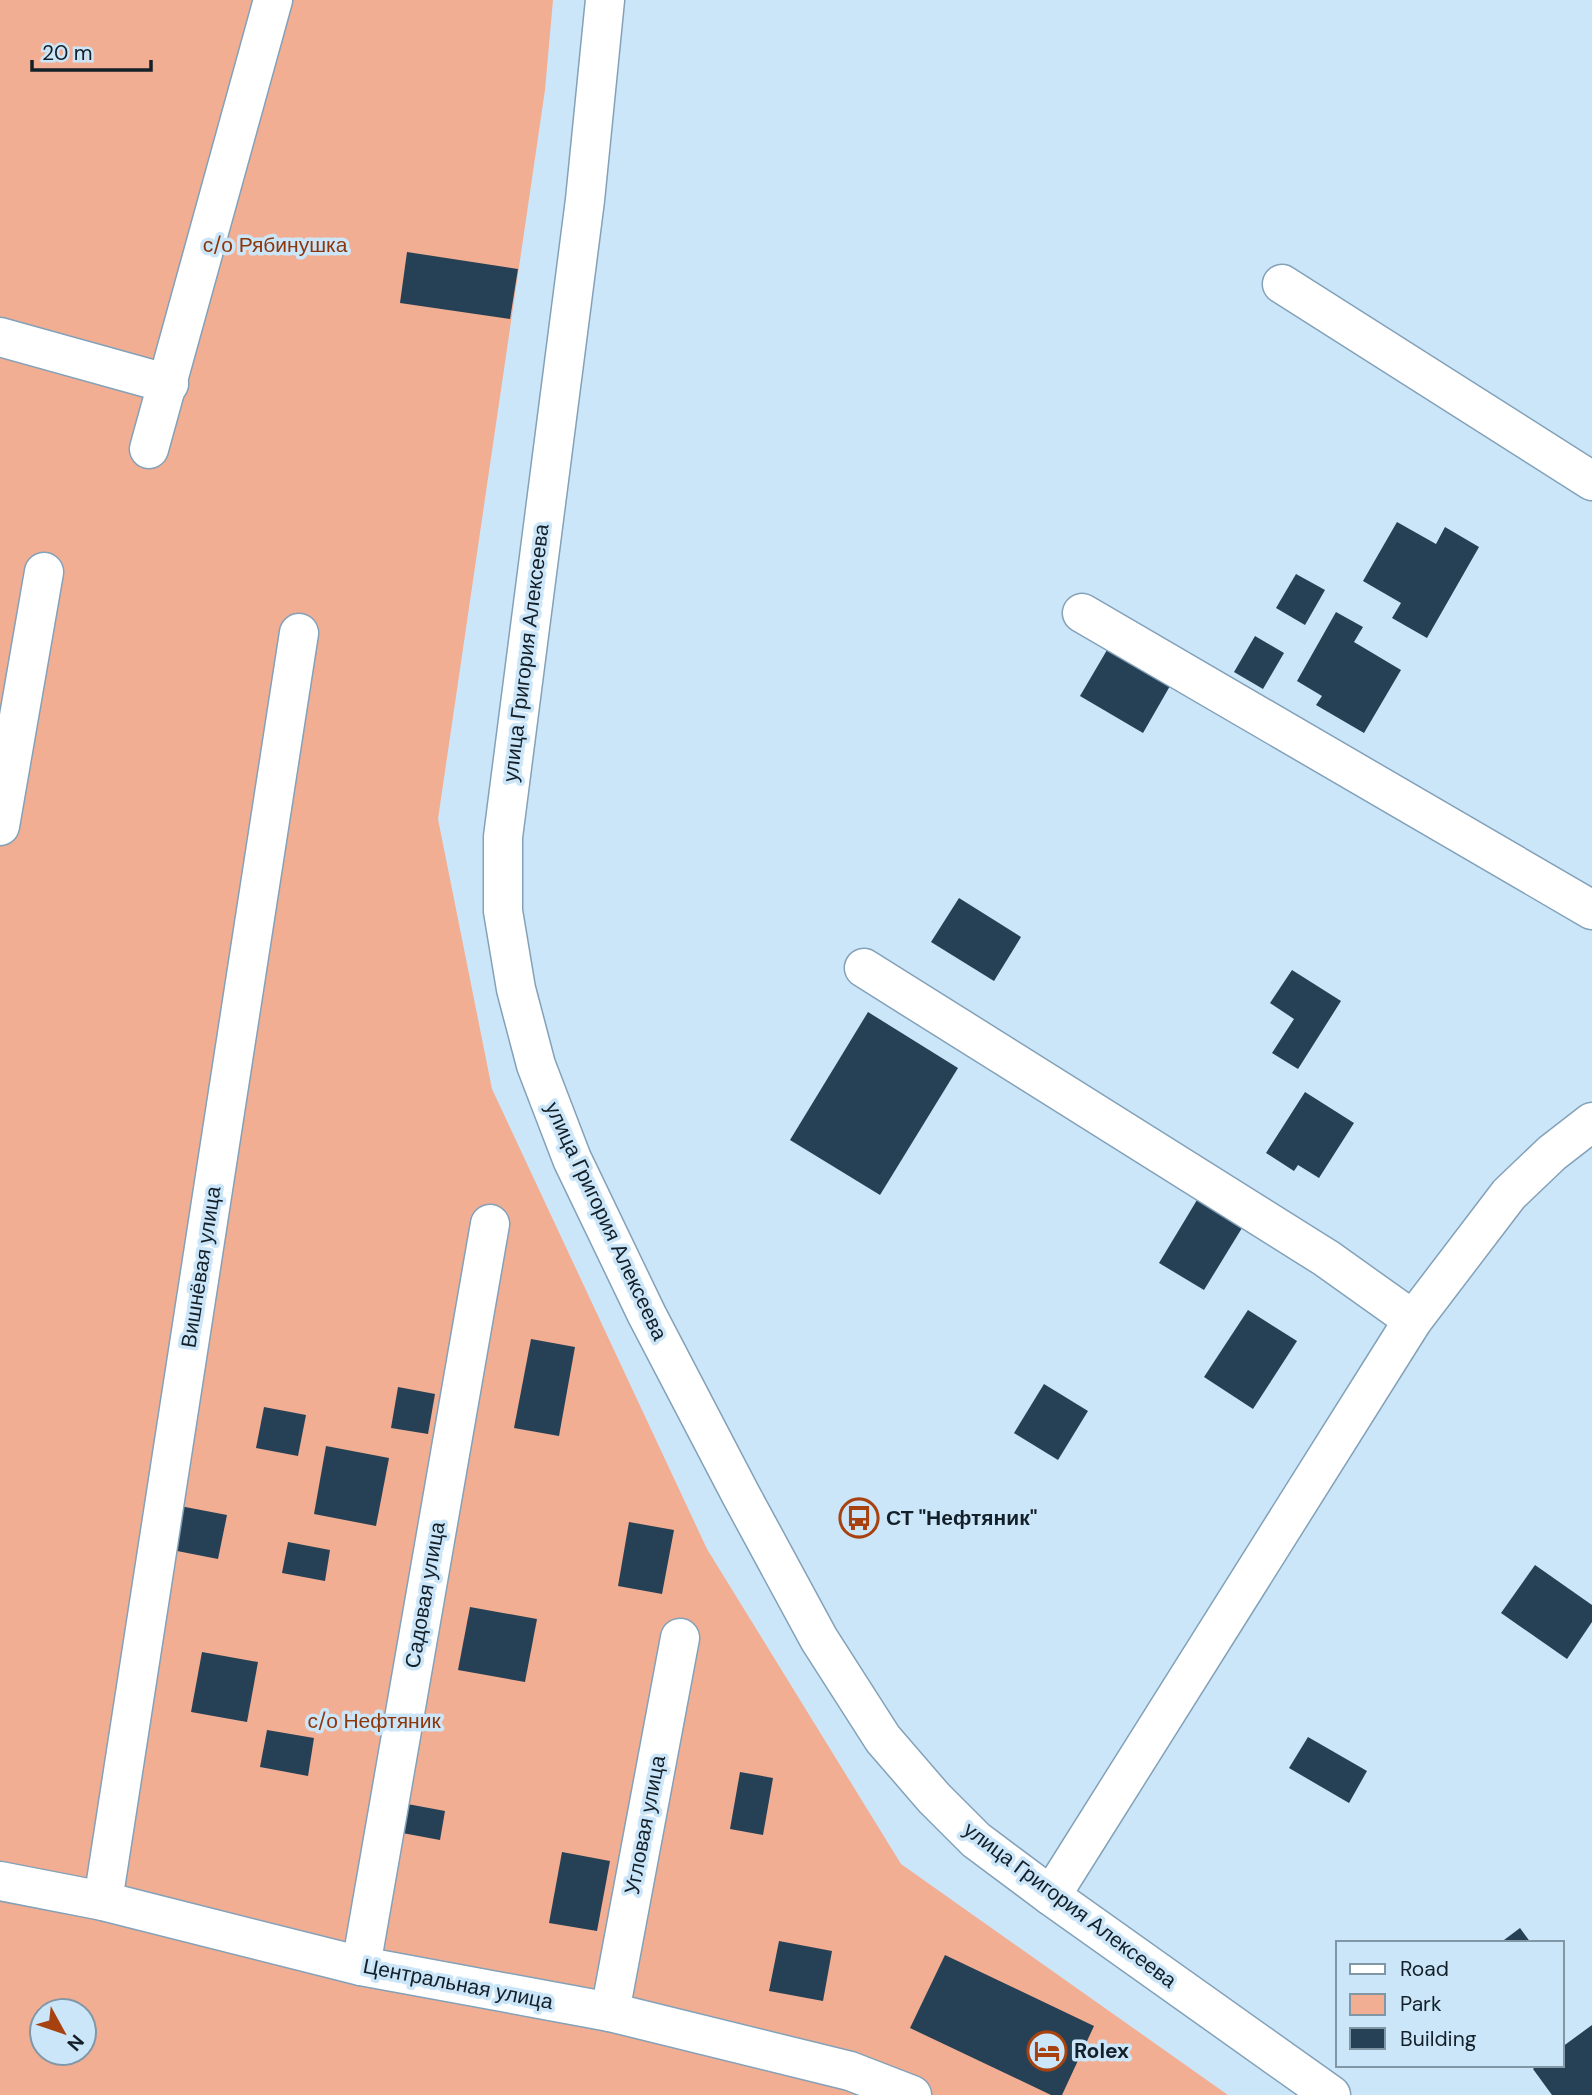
<svg xmlns="http://www.w3.org/2000/svg" width="1592" height="2095" font-family="'DM Sans',sans-serif">
<style>
.green{fill:#f2ae93;fill-rule:evenodd}
.building{fill:#264155}
.lines{fill:none;stroke-linecap:round;stroke-linejoin:round}
.minor-casing{stroke:#83a1b8;stroke-width:41}
.minor{stroke:#fff;stroke-width:38}
.labels{text-anchor:middle;stroke-width:7;stroke-linejoin:round;paint-order:stroke}
.park-label{font-size:21px;fill:#8c360a;stroke:#cce6f9}
.street-label{font-size:21px;fill:#142029;stroke:#cce6f9}
.poi-label{font-size:21px;font-weight:bold;fill:#142029;stroke:#cce6f9;text-anchor:start}
</style>
<rect width="100%" height="100%" fill="#cce6f9"/>
<path class="green" d="M0,0H553L545,90L438,819L492,1089L707,1549L901,1864L1228,2095H0ZM42,2011H84V2053H42Z"/>
<g class="building">
<polygon points="407,252 518,269 510,319 400,303"/>
<polygon points="1397,522 1436,544 1445,527 1479,547 1427,638 1392,618 1401,603 1363,581"/>
<polygon points="1296,574 1325,590 1305,625 1276,608"/>
<polygon points="1336,612 1363,627 1354,642 1401,670 1364,733 1316,705 1322,696 1297,681"/>
<polygon points="1255,636 1284,653 1263,689 1234,672"/>
<polygon points="1107,650 1170,686 1143,733 1080,696"/>
<polygon points="959,898 1021,937 994,981 931,942"/>
<polygon points="1292,970 1341,1001 1298,1069 1272,1053 1294,1019 1270,1003"/>
<polygon points="868,1012 958,1068 880,1195 790,1140"/>
<polygon points="1305,1092 1354,1123 1319,1178 1298,1165 1294,1171 1266,1153"/>
<polygon points="1197,1200 1242,1228 1204,1290 1159,1263"/>
<polygon points="1248,1310 1297,1341 1253,1409 1204,1377"/>
<polygon points="531,1339 575,1347 559,1436 514,1428"/>
<polygon points="1044,1384 1088,1411 1058,1460 1014,1433"/>
<polygon points="398,1387 435,1394 428,1434 391,1428"/>
<polygon points="264,1407 306,1415 298,1456 256,1448"/>
<polygon points="326,1446 389,1458 376,1526 314,1514"/>
<polygon points="180,1506 227,1515 218,1559 172,1550"/>
<polygon points="629,1522 674,1530 662,1594 618,1586"/>
<polygon points="288,1542 330,1550 325,1581 282,1573"/>
<polygon points="1535,1565 1592,1605 1592,1622 1567,1659 1501,1613"/>
<polygon points="470,1607 537,1619 525,1682 458,1670"/>
<polygon points="202,1652 258,1662 247,1722 191,1712"/>
<polygon points="267,1730 314,1738 308,1776 260,1767"/>
<polygon points="1308,1737 1367,1771 1349,1803 1289,1768"/>
<polygon points="740,1772 773,1778 763,1835 730,1829"/>
<polygon points="402,1803 445,1811 440,1840 397,1832"/>
<polygon points="562,1852 610,1861 597,1931 549,1923"/>
<polygon points="1520,1928 1531,1943 1500,1943"/>
<polygon points="779,1941 832,1951 823,2001 769,1991"/>
<polygon points="945,1955 1094,2026 1062,2095 1051,2095 910,2028"/>
<polygon points="1592,2025 1592,2095 1552,2095 1533,2069 1537,2065 1562,2065 1562,2047"/>
</g>
<g class="lines">
<g class="minor-casing">
<g id="minor">
<polyline points="605,0 585,200 503,837 503,911 516,989 536,1065 572,1159 647,1315 741,1495 819,1639 883,1739 934,1798 976,1840 1051,1896 1331,2095"/>
<polyline points="1282,284 1592,481"/>
<polyline points="0,337 169,384"/>
<polyline points="149,449 273,0"/>
<polyline points="1082,613 1592,910"/>
<polyline points="0,826 44,572"/>
<polyline points="864,968 1326,1258 1413,1320"/>
<polyline points="0,1881 103,1901 361,1966 610,2012 850,2071 912,2095"/>
<polyline points="1051,1896 1413,1320 1509,1194 1552,1153 1592,1122"/>
<polyline points="103,1901 299,633"/>
<polyline points="361,1966 490,1224"/>
<polyline points="610,2012 680,1638"/>
</g>
</g>
<use href="#minor" class="minor"/>
</g>
<defs>
<g id="bus-ring" transform="scale(2.0125)"><circle r="9.5" fill="#cce6f9" stroke="#a74210" stroke-width="1.5"/><path d="M-5-6H5V4H4V6H2V4H-2V6H-4V4H-5ZM-3.5-4V0h7V-4ZM-3.5 1.2v1.5H-2V1.2ZM2 1.2v1.5H3.5V1.2Z" fill="#a74210"/></g>
<g id="hotel-ring" transform="scale(2.0125)"><circle r="9.5" fill="#cce6f9" stroke="#a74210" stroke-width="1.5"/><path d="M-6-4.5h1.5V1H6V5H4.5V3h-9V5H-6ZM-4 0a1.8 1.8 0 1 1 3.6 0ZM.5 0V-2.5h3Q6-2.5 6 0Z" fill="#a74210"/></g>
</defs>
<g fill-rule="evenodd">
<use href="#bus-ring" x="859" y="1518"/>
<use href="#hotel-ring" x="1047" y="2051"/>
</g>
<g class="labels">
<g class="park-label">
<text x="275" y="252">с/о Рябинушка</text>
<text x="374" y="1728">с/о Нефтяник</text>
</g>
<g class="street-label">
<text transform="translate(526 653) rotate(-83)" y="7">улица Григория Алексеева</text>
<text transform="translate(606 1221) rotate(65)" y="7">улица Григория Алексеева</text>
<text transform="translate(201 1267) rotate(-81)" y="7">Вишнёвая улица</text>
<text transform="translate(425 1595) rotate(-80)" y="7">Садовая улица</text>
<text transform="translate(645 1825) rotate(-79)" y="7">Угловая улица</text>
<text transform="translate(1070 1905) rotate(37)" y="7">улица Григория Алексеева</text>
<text transform="translate(458 1984) rotate(11)" y="7">Центральная улица</text>
</g>
<g class="poi-label">
<text x="886" y="1525">СТ "Нефтяник"</text>
<text x="1074" y="2058">Rolex</text>
</g>
</g>
<rect x="1336" y="1941" width="228" height="126" fill="#cce6f9" stroke="#8297a6" stroke-width="2"/>
<rect x="1350" y="1964" width="35" height="10" fill="#ffffff" stroke="#8297a6" stroke-width="2"/>
<text x="1400" y="1976" font-size="21" fill="#142029">Road</text>
<rect x="1350" y="1994" width="35" height="21" fill="#f2ae93" stroke="#8297a6" stroke-width="2"/>
<text x="1400" y="2011" font-size="21" fill="#142029">Park</text>
<rect x="1350" y="2028" width="35" height="21" fill="#264155" stroke="#8297a6" stroke-width="2"/>
<text x="1400" y="2046" font-size="21" fill="#142029">Building</text>
<g transform="translate(63 2032) rotate(130)"><circle r="33" fill="#cce6f9" stroke="#8297a6" stroke-width="2"/>
<path d="M0-5L12 26L0 18L-12 26Z" fill="#a74210"/>
<text y="-10" font-size="19" font-weight="bold" text-anchor="middle" fill="#142029">N</text>
</g>
<path d="M32 60v10h119v-10" fill="none" stroke="#142029" stroke-width="3.5"/>
<text x="42" y="60" font-size="21" fill="#142029" stroke="#cce6f9" stroke-width="5" paint-order="stroke">20 m</text>
</svg>
